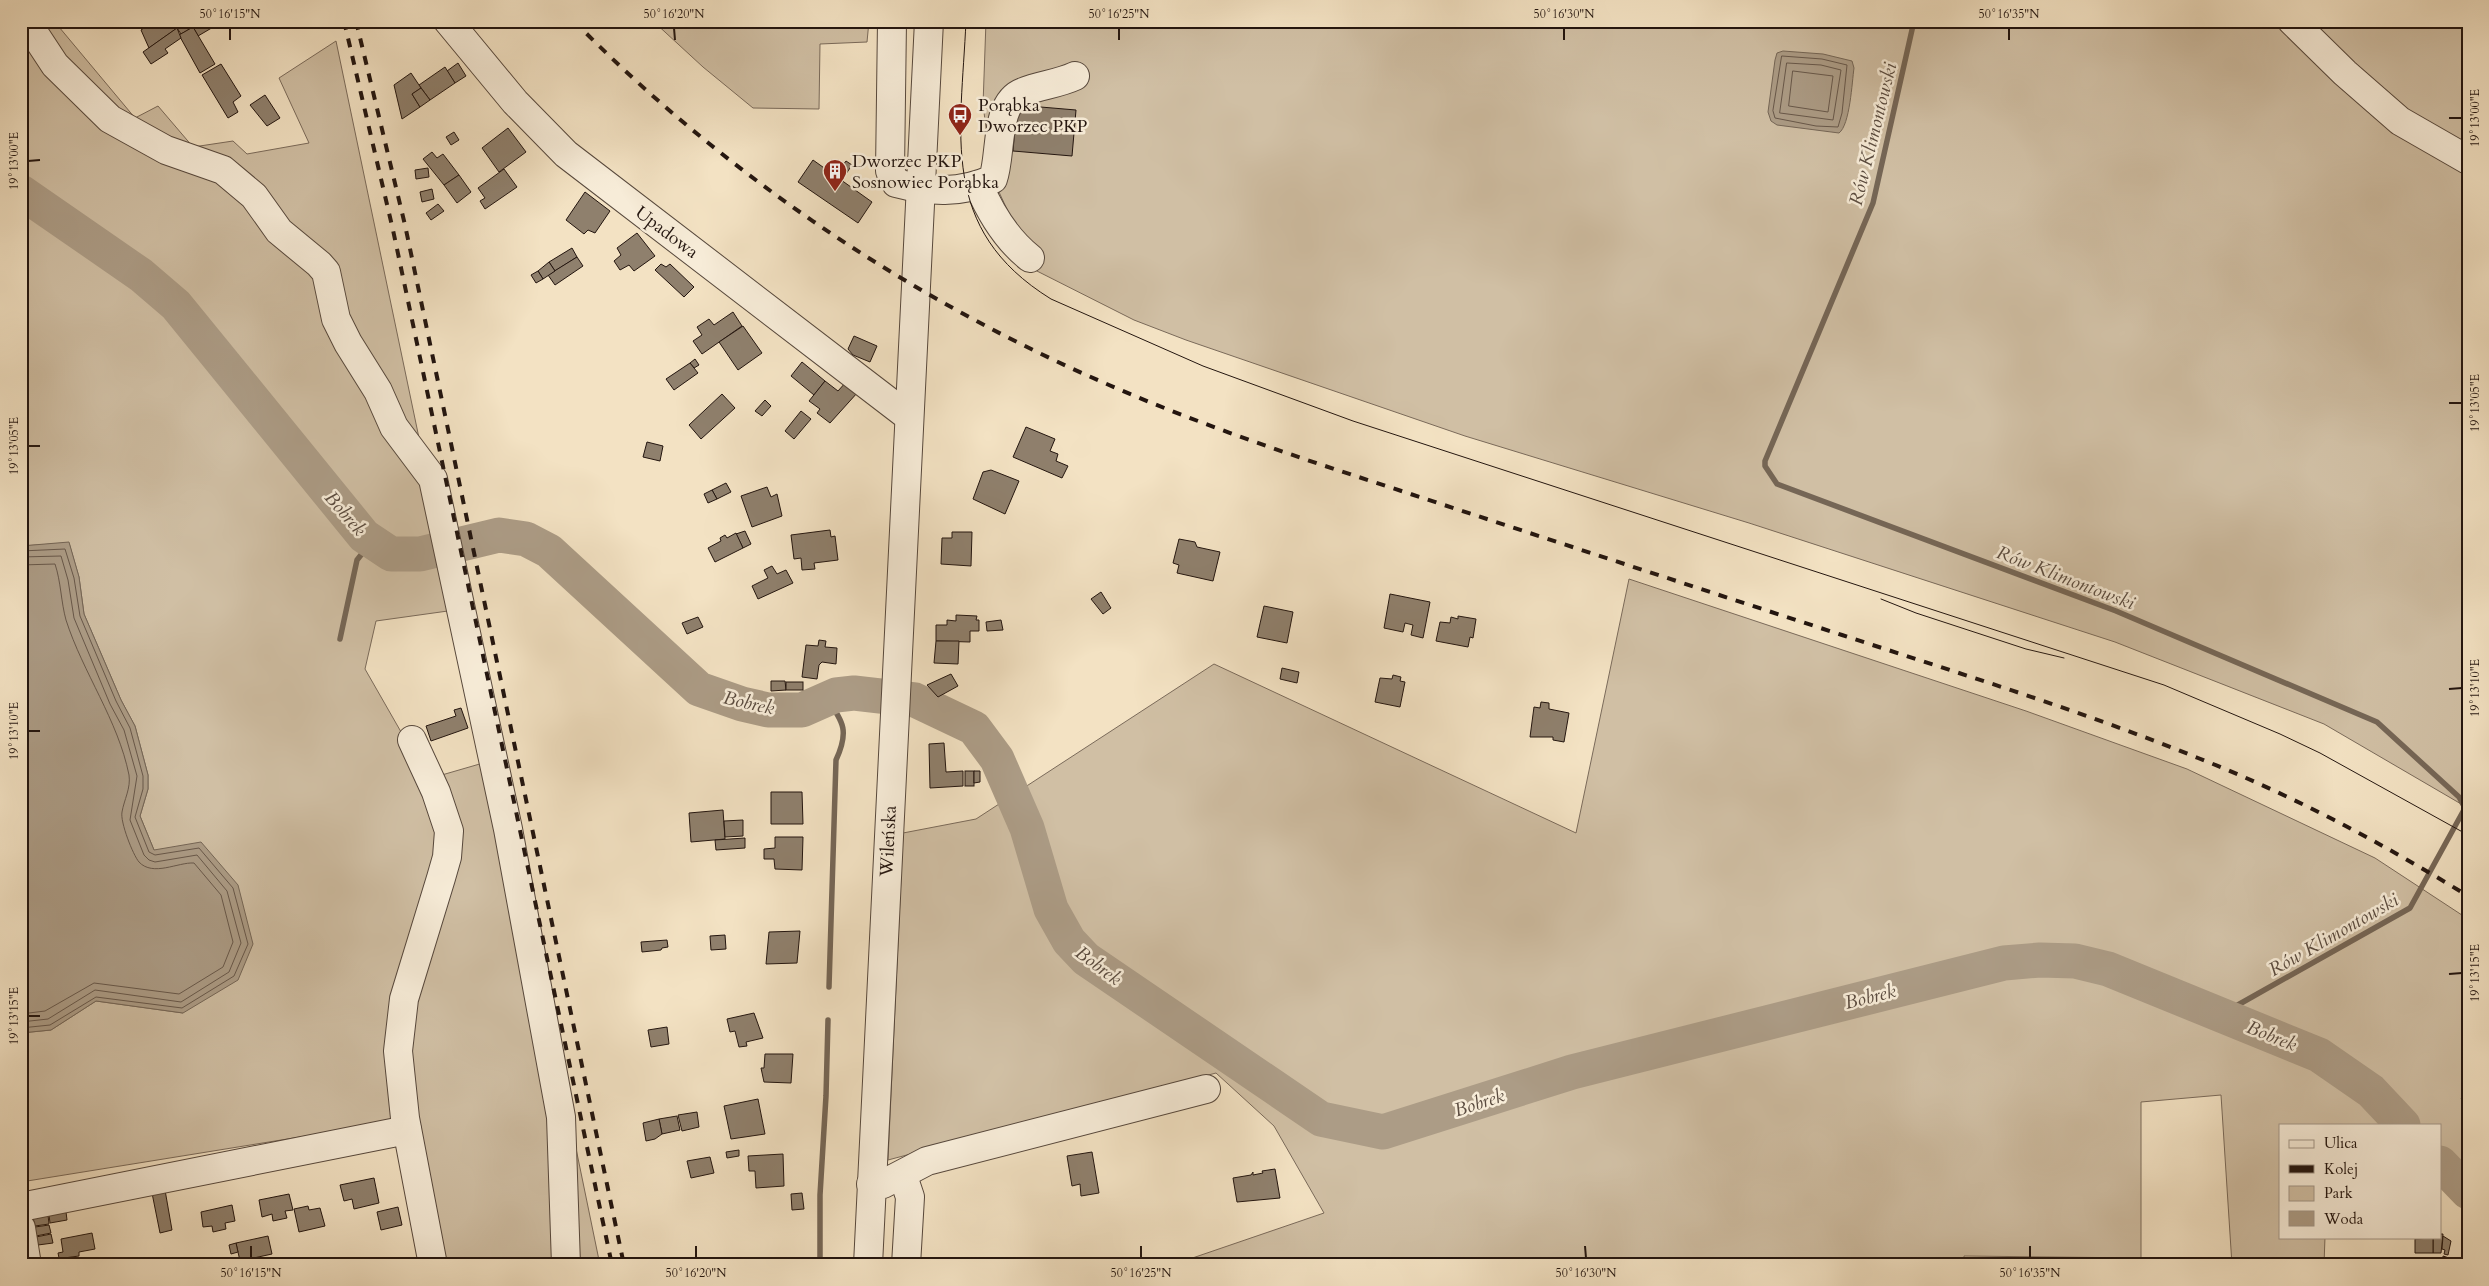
<svg xmlns="http://www.w3.org/2000/svg" width="2489" height="1286" font-family="Cardo,serif">
<style>
.green{fill:#d0bfa4;stroke:#7a6a5a}
.water{fill:#ac9c86;stroke:#756656}
.lines{fill:none;stroke-linecap:round;stroke-linejoin:round}
.shore{stroke:#68584a;stroke-width:1}
.stream{stroke:#756656;stroke-width:5.5}
.river{stroke:#ac9c86;stroke-width:35}
.building{fill:#8f806d;stroke:#23150f}
.minor-casing{stroke:#57483c;stroke-width:30}
.minor{stroke:#f7ecd8;stroke-width:28}
.tram{stroke:#23150f;stroke-width:1}
.rail{stroke:#23150f;stroke-width:4;stroke-dasharray:9 9;stroke-linecap:butt}
.ticks{fill:none;stroke:#23150f;stroke-width:2}
.labels{text-anchor:middle;stroke-width:5;stroke-linejoin:round;paint-order:stroke}
.poi-label{font-size:18px;fill:#23150f;stroke:#f7ecd8;text-anchor:start}
.street-label{font-size:18px;fill:#23150f;stroke:#f7ecd8}
.water-label{font-size:19px;font-style:italic;fill:#5a4b3f;stroke:#f7ecd8}
.neatline{fill:none;stroke:#23150f;stroke-width:2}
.ticks-label{font-size:12px;text-anchor:middle;fill:#23150f}
</style>
<rect width="100%" height="100%" fill="#f3e2c3"/>
<filter id="stains"><feTurbulence type="fractalNoise" baseFrequency=".004" numOctaves="4"/><feColorMatrix values="0 0 0 0 .2 0 0 0 0 .09 0 0 0 0 .02 0 0 0 .5 -.17"/></filter>
<radialGradient id="worn" r=".72"><stop offset=".6" stop-color="#630" stop-opacity="0"/><stop offset="1" stop-color="#630" stop-opacity=".3"/></radialGradient>
<g class="green">
<polygon points="21,21 54,21 135,118 158,106 193,147 233,141 247,154 309,143 279,78 336,41 455,610 376,621 365,669 428,779 490,761 538,964 600,1265 437,1265 399,1121 21,1182 21,1033 51,1030 96,1001 183,1013 154,850 140,816 148,789 148,775 135,726 121,700 84,614 79,577 69,543 21,546"/>
<polygon points="653,21 869,21 867,42 820,44 819,109 753,108 703,67"/>
<polygon points="986,21 2468,21 2468,808 2324,724 2115,642 1749,523 1465,436 1186,340 1134,320 1027,266 1011,218 993,179 983,105"/>
<polygon points="1629,579 2026,711 2187,769 2375,858 2468,919 2468,1085 2461,1099 2468,1104 2468,1185 2440,1183 2440,1125 2280,1125 2280,1237 2325,1237 2324,1265 2232,1265 2221,1095 2141,1102 2141,1258 1964,1256 1964,1265 1172,1265 1324,1213 1274,1126 1216,1073 888,1160 903,833 976,819 1214,664 1576,833"/>
</g>
<g class="water">
<path d="M1783,51L1823,54L1852,61L1854,68C1852,82 1850,125 1839,133L1777,125L1771,121L1768,112L1775,60L1777,53Z"/>
<polygon points="69,542 79,577 84,614 121,700 135,726 148,775 148,789 140,816 154,850 201,842 238,885 253,944 238,980 183,1013 96,1001 51,1030 21,1033 21,546"/>
</g>
<g class="lines">
<g class="shore">
<polygon points="1782,56 1822,59 1847,65 1842,113 1838,127 1816,126 1775,118 1773,111"/>
<polygon points="1787,63 1821,65 1841,70 1833,120 1780,113"/>
<polygon points="1793,71 1833,76 1828,112 1789,106"/>
<polyline points="21,551 65,549 74,578 80,616 116,701 130,728 143,776 143,789 135,817 149,852 155,855 199,848 233,888 248,944 234,976 182,1008 96,997 50,1025 21,1028"/>
<polyline points="21,557 61,556 68,580 74,618 110,704 124,730 137,776 130,820 144,855 149,860 155,862 197,855 227,891 241,943 229,972 181,1002 95,990 48,1019 21,1022"/>
<path d="M21,565L55,564C61,582 61,602 66,620C83,673 118,720 129,775C131,788 124,800 122,812C120,822 133,855 139,862C153,877 178,862 194,863L221,895L233,942L223,967L179,994L94,983L45,1011L21,1014"/>
</g>
<g class="stream">
<polyline points="1914,21 1873,203 1765,461 1765,466 1777,484 2116,611 2377,722 2459,797 2465,808 2410,908 2236,1006 2228,1019"/>
<polyline points="340,639 357,560 372,541"/>
<path d="M827,699C844,722 849,732 836,760L829,987"/>
<polyline points="820,1265 820,1195 826,1096 828,1020"/>
</g>
<g class="river">
<polyline points="21,192 141,275 176,305 364,536 391,554 420,554 499,535 526,539 549,551 699,689 742,704 768,710 802,710 836,695 854,693 915,700 974,728 997,759 1027,828 1051,909 1069,941 1086,959 1321,1119 1383,1132 1572,1072 2004,963 2040,960 2075,961 2108,969 2319,1055 2371,1091 2403,1125"/>
<polyline points="2440,1163 2468,1192"/>
</g>
</g>
<g class="building">
<polygon points="154,21 187,21 149,48 141,30"/>
<polygon points="187,21 193,27 181,34 177,28"/>
<polygon points="190,21 211,21 215,26 198,36"/>
<polygon points="193,27 215,64 200,73 179,35"/>
<polygon points="177,28 181,38 165,49 168,53 151,64 143,52"/>
<polygon points="458,63 466,76 455,83 447,71"/>
<polygon points="221,64 241,96 233,102 238,112 228,118 202,75"/>
<polygon points="445,67 455,83 430,100 419,85"/>
<polygon points="411,73 421,88 412,94 420,107 402,119 394,85"/>
<polygon points="421,88 430,100 420,107 412,94"/>
<polygon points="265,95 280,118 267,126 250,105"/>
<polygon points="1017,105 1076,110 1072,156 1013,151"/>
<polygon points="508,128 526,152 499,172 482,148"/>
<polygon points="454,132 459,140 451,145 446,137"/>
<polygon points="432,152 437,158 443,154 459,175 444,185 423,159"/>
<polygon points="813,160 872,202 858,223 798,182"/>
<polygon points="846,161 852,165 846,174 840,169"/>
<polygon points="428,168 429,177 416,179 415,170"/>
<polygon points="504,169 517,187 485,209 480,201 485,198 478,188"/>
<polygon points="459,175 471,192 457,203 444,185"/>
<polygon points="432,189 434,199 422,202 420,192"/>
<polygon points="585,192 610,211 595,233 588,230 584,234 566,220"/>
<polygon points="438,204 444,211 431,220 426,213"/>
<polygon points="637,233 655,256 634,271 629,265 620,270 614,261 621,255 617,248"/>
<polygon points="572,248 577,257 555,271 549,262"/>
<polygon points="577,257 583,266 555,285 548,275"/>
<polygon points="549,262 555,271 543,279 538,271"/>
<polygon points="661,264 666,267 670,264 694,287 684,297 655,270"/>
<polygon points="538,271 543,279 536,283 531,275"/>
<polygon points="733,312 742,326 702,354 693,341 702,335 697,327 709,319 714,325"/>
<polygon points="743,326 762,353 738,370 719,342"/>
<polygon points="854,336 877,346 870,362 853,355 848,349"/>
<polygon points="695,359 699,365 694,368 690,363"/>
<polygon points="802,362 825,381 814,395 791,376"/>
<polygon points="690,363 698,373 674,390 666,379"/>
<polygon points="825,381 838,391 846,382 858,392 830,423 817,413 820,409 809,401"/>
<polygon points="722,394 735,408 701,439 689,425"/>
<polygon points="765,400 771,406 762,416 755,411"/>
<polygon points="801,411 811,419 794,439 785,431"/>
<polygon points="1026,427 1055,439 1050,451 1058,454 1056,461 1068,466 1062,478 1013,457"/>
<polygon points="647,442 663,446 660,461 643,457"/>
<polygon points="991,470 1019,481 1005,514 973,499 983,472"/>
<polygon points="726,483 731,492 717,499 712,490"/>
<polygon points="767,487 771,497 777,494 782,516 752,527 741,496"/>
<polygon points="712,490 717,499 708,503 704,494"/>
<polygon points="830,530 831,537 835,536 838,560 814,563 815,569 802,570 801,558 794,559 791,535"/>
<polygon points="745,531 751,544 743,548 736,534"/>
<polygon points="952,532 972,532 971,566 941,564 942,538 952,538"/>
<polygon points="736,533 743,548 715,562 708,548 721,541 720,538 725,535 727,538"/>
<polygon points="1179,539 1195,542 1197,547 1220,552 1213,581 1177,573 1179,565 1173,563"/>
<polygon points="772,566 777,574 786,570 793,583 758,599 752,586 768,578 764,570"/>
<polygon points="1101,592 1111,608 1103,614 1091,599"/>
<polygon points="1390,594 1430,602 1423,638 1411,635 1413,625 1405,623 1403,632 1384,628"/>
<polygon points="1264,606 1293,612 1287,643 1257,637"/>
<polygon points="956,615 977,616 976,620 979,620 979,631 970,631 970,642 936,641 936,625 947,625 947,620 956,621"/>
<polygon points="1458,616 1476,619 1473,638 1470,637 1468,647 1436,641 1440,622 1450,623 1451,617 1458,619"/>
<polygon points="698,617 703,627 687,634 682,623"/>
<polygon points="1001,620 1003,630 987,631 986,622"/>
<polygon points="819,640 826,641 825,647 837,648 836,664 822,662 819,665 817,679 802,677 806,645 818,646"/>
<polygon points="936,641 959,641 958,664 934,663"/>
<polygon points="1282,668 1299,672 1297,683 1280,679"/>
<polygon points="951,674 958,686 938,697 927,685"/>
<polygon points="1393,675 1401,677 1400,681 1405,682 1400,707 1375,702 1380,678 1392,679"/>
<polygon points="771,681 785,681 786,690 771,691"/>
<rect x="786" y="682" width="17" height="8"/>
<polygon points="1541,702 1549,703 1549,709 1569,713 1564,742 1553,740 1553,737 1530,737 1534,707 1540,708"/>
<polygon points="461,708 468,728 431,741 426,726 456,716 454,710"/>
<polygon points="944,743 946,772 963,771 963,786 930,788 929,744"/>
<rect x="965" y="771" width="9" height="15"/>
<polygon points="974,771 980,771 980,782 974,783"/>
<polygon points="771,792 802,792 803,824 771,824"/>
<polygon points="723,810 725,839 691,842 689,813"/>
<polygon points="743,820 743,836 725,837 724,821"/>
<polygon points="775,837 803,837 802,870 775,869 774,859 764,859 764,849 775,848"/>
<polygon points="745,838 745,848 716,850 715,840"/>
<polygon points="800,931 797,963 766,964 769,932"/>
<polygon points="725,935 726,949 711,950 710,936"/>
<polygon points="667,940 668,947 662,948 661,950 642,952 641,942"/>
<polygon points="754,1013 763,1038 746,1042 747,1046 739,1047 735,1031 730,1032 727,1019"/>
<polygon points="667,1027 669,1044 651,1047 648,1030"/>
<polygon points="765,1054 793,1054 791,1083 764,1082 761,1068 764,1068"/>
<polygon points="758,1099 765,1134 731,1139 724,1106"/>
<polygon points="697,1112 699,1127 682,1131 678,1115"/>
<polygon points="677,1116 680,1130 662,1134 659,1119"/>
<polygon points="659,1119 662,1134 655,1139 646,1141 643,1123"/>
<polygon points="739,1150 739,1156 727,1158 726,1152"/>
<polygon points="1092,1152 1099,1193 1081,1196 1080,1184 1072,1186 1067,1156"/>
<polygon points="783,1154 784,1186 756,1188 755,1171 749,1171 748,1156"/>
<polygon points="710,1157 714,1173 691,1178 687,1161"/>
<polygon points="1275,1169 1280,1198 1237,1202 1233,1178 1251,1175 1253,1172 1253,1175 1263,1173 1262,1171"/>
<polygon points="374,1178 379,1203 354,1209 352,1199 344,1201 340,1185"/>
<polygon points="165,1190 172,1230 160,1233 152,1193"/>
<polygon points="802,1193 804,1209 792,1210 791,1194"/>
<polygon points="289,1194 293,1210 285,1211 287,1218 273,1221 272,1214 262,1217 259,1200"/>
<polygon points="232,1205 235,1221 225,1223 226,1229 213,1232 212,1226 203,1227 201,1212"/>
<polygon points="308,1206 309,1210 320,1208 325,1226 299,1232 294,1209"/>
<polygon points="398,1207 402,1225 381,1230 377,1212"/>
<polygon points="66,1212 67,1220 50,1223 49,1215"/>
<polygon points="48,1215 49,1224 35,1226 33,1218"/>
<polygon points="49,1225 51,1233 36,1236 35,1227"/>
<polygon points="92,1233 95,1249 79,1252 79,1256 64,1258 65,1262 60,1263 58,1253 63,1252 61,1239"/>
<polygon points="51,1234 53,1243 38,1245 36,1237"/>
<polygon points="2440,1234 2443,1234 2441,1253 2433,1253 2433,1237 2440,1237"/>
<polygon points="268,1236 272,1254 240,1261 236,1243"/>
<polygon points="2443,1236 2451,1241 2448,1255 2444,1254 2445,1250 2442,1249"/>
<polygon points="2433,1238 2433,1253 2415,1253 2415,1239"/>
<polygon points="236,1243 238,1252 231,1254 229,1245"/>
<polygon points="2443,1256 2458,1261 2458,1265 2443,1265"/>
</g>
<g class="lines">
<g class="minor-casing">
<g id="minor">
<polyline points="26,21 55,65 110,119 166,150 223,170 254,196 279,231 319,264 326,272 336,319 348,343 378,391 394,427 433,479 508,829 561,1117 566,1265"/>
<polyline points="448,21 515,102 566,154 909,417"/>
<path d="M892,21L890,171L896,183C930,192 960,194 993,179C1002,154 994,103 1023,92C1040,85 1058,84 1075,76"/>
<polyline points="2292,21 2345,73 2400,121 2468,160"/>
<path d="M979,186C991,214 1006,239 1030,258"/>
<polyline points="412,740 436,792 449,831 447,857 441,878 404,999 398,1051 405,1118 433,1265"/>
<polyline points="903,1176 910,1197 906,1265"/>
<polyline points="871,1184 883,1184 927,1161 1206,1089"/>
<polyline points="21,1207 407,1130"/>
<polyline points="21,1228 27,1265"/>
<polyline points="868,1265 929,21"/>
</g>
</g>
<use href="#minor" class="minor"/>
<g class="tram">
<path d="M966,21C961,134 938,229 1051,299L1203,366L1353,421L2164,685L2280,734L2320,753L2468,835"/>
<polyline points="1881,599 1916,613 2026,649 2064,658"/>
</g>
<g class="rail">
<polyline points="344,21 393,230 612,1265"/>
<polyline points="356,21 405,225 624,1265"/>
<path d="M574,21C725,175 912,300 1109,385C1178,415 1248,440 1319,464C1493,521 1667,578 1842,635C1961,674 2082,711 2198,758C2292,795 2382,843 2468,896"/>
</g>
</g>
<path class="ticks" d="M230,28V40M674,28L675,40M1119,28V40M1564,28V40M2009,28V40M2449,118H2462M28,161L40,160M2449,403H2462M28,446H40M2449,689L2462,688M28,731H40M2449,974L2462,973M28,1016H40M251,1246V1258M696,1246V1258M1141,1246V1258M1585,1246L1586,1258M2030,1246V1258"/>
<defs>
<g id="bus-pin" transform="scale(1.25)"><path d="M0 17L-7.5 6A9.5 9.5 0 1 1 7.5 6Z" fill="#8f2418" stroke="#f7ecd8"/><path d="M-5-6H5V4H4V6H2V4H-2V6H-4V4H-5ZM-3.5-4V0h7V-4ZM-3.5 1.2v1.5H-2V1.2ZM2 1.2v1.5H3.5V1.2Z" fill="#fff"/></g>
<g id="building-pin" transform="scale(1.25)"><path d="M0 17L-7.5 6A9.5 9.5 0 1 1 7.5 6Z" fill="#8f2418" stroke="#f7ecd8"/><path d="M-4-6H4V6H1V3H-1V6H-4ZM-2.5-4.3h1.7v1.8h-1.7ZM.8-4.3h1.7v1.8H.8ZM-2.5-1h1.7V.8h-1.7ZM.8-1h1.7V.8H.8Z" fill="#fff"/></g>
</defs>
<g fill-rule="evenodd">
<use href="#bus-pin" x="960" y="115"/>
<use href="#building-pin" x="835" y="171"/>
</g>
<g class="labels">
<g class="poi-label">
<text x="978" y="111">Porąbka<tspan x="978" dy="21">Dworzec PKP</tspan></text>
<text x="852" y="167">Dworzec PKP<tspan x="852" dy="21">Sosnowiec Porąbka</tspan></text>
</g>
<g class="street-label">
<text transform="translate(667 232) rotate(37)" y="6">Upadowa</text>
<text transform="translate(888 841) rotate(-87)" y="6">Wileńska</text>
</g>
<g class="water-label">
<text transform="translate(1872 134) rotate(-76)" y="7">Rów Klimontowski</text>
<text transform="translate(346 513) rotate(49)" y="7">Bobrek</text>
<text transform="translate(2066 577) rotate(21)" y="7">Rów Klimontowski</text>
<text transform="translate(749 702) rotate(13)" y="7">Bobrek</text>
<text transform="translate(2333 934) rotate(-30)" y="7">Rów Klimontowski</text>
<text transform="translate(1099 965) rotate(37)" y="7">Bobrek</text>
<text transform="translate(1870 996) rotate(-14)" y="7">Bobrek</text>
<text transform="translate(2272 1035) rotate(22)" y="7">Bobrek</text>
<text transform="translate(1479 1102) rotate(-18)" y="7">Bobrek</text>
</g>
</g>
<rect width="2489" height="1286" fill="none" stroke="#f3e2c3" stroke-width="55"/>
<rect x="2279" y="1124" width="162" height="115" fill="#f7ecd8" stroke="#a29688"/>
<rect x="2289" y="1140" width="25" height="8" fill="#f7ecd8" stroke="#a29688"/>
<text x="2324" y="1148" font-size="15" fill="#23150f">Ulica</text>
<rect x="2289" y="1165" width="25" height="8" fill="#23150f" stroke="#a29688"/>
<text x="2324" y="1174" font-size="15" fill="#23150f">Kolej</text>
<rect x="2289" y="1186" width="25" height="15" fill="#d0bfa4" stroke="#a29688"/>
<text x="2324" y="1198" font-size="15" fill="#23150f">Park</text>
<rect x="2289" y="1211" width="25" height="15" fill="#ac9c86" stroke="#a29688"/>
<text x="2324" y="1224" font-size="15" fill="#23150f">Woda</text>
<rect x="28" y="28" width="2434" height="1230" class="neatline"/>
<g class="ticks-label">
<text x="230" y="18">50°16'15"N</text>
<text x="674" y="18">50°16'20"N</text>
<text x="1119" y="18">50°16'25"N</text>
<text x="1564" y="18">50°16'30"N</text>
<text x="2009" y="18">50°16'35"N</text>
<text transform="translate(2475 118) rotate(-90)" y="4">19°13'00"E</text>
<text transform="translate(14 161) rotate(-90)" y="4">19°13'00"E</text>
<text transform="translate(2475 403) rotate(-90)" y="4">19°13'05"E</text>
<text transform="translate(14 446) rotate(-90)" y="4">19°13'05"E</text>
<text transform="translate(2475 688) rotate(-90)" y="4">19°13'10"E</text>
<text transform="translate(14 731) rotate(-90)" y="4">19°13'10"E</text>
<text transform="translate(2475 973) rotate(-90)" y="4">19°13'15"E</text>
<text transform="translate(14 1016) rotate(-90)" y="4">19°13'15"E</text>
<text x="251" y="1277">50°16'15"N</text>
<text x="696" y="1277">50°16'20"N</text>
<text x="1141" y="1277">50°16'25"N</text>
<text x="1586" y="1277">50°16'30"N</text>
<text x="2030" y="1277">50°16'35"N</text>
</g>
<rect width="100%" height="100%" filter="url(#stains)"/>
<rect width="100%" height="100%" fill="url(#worn)"/>
</svg>
